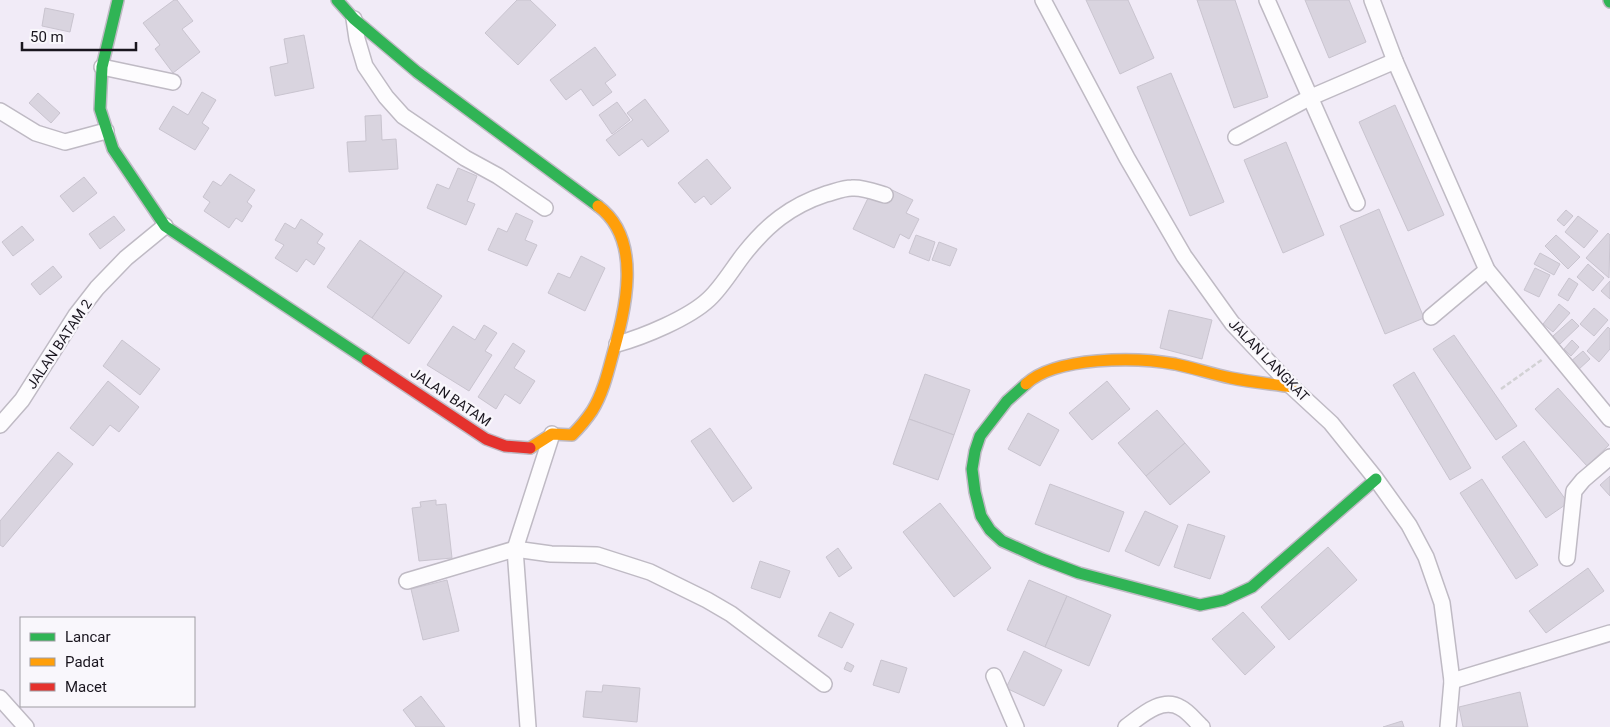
<svg xmlns="http://www.w3.org/2000/svg" width="1610" height="727" font-family="Roboto,sans-serif">
<style>
.building{fill:#d9d4df;stroke:#c9c4cf}
.lines{fill:none;stroke-linecap:round;stroke-linejoin:round}
.street-casing{stroke:#bfbac4;stroke-width:18}
.fast-casing{stroke:#bfbac4;stroke-width:14}
.slow-casing{stroke:#bfbac4;stroke-width:14}
.jam-casing{stroke:#bfbac4;stroke-width:14}
.path{stroke:#d2d1d4;stroke-width:2.5;stroke-dasharray:5 2.5;stroke-linecap:butt}
.street{stroke:#fdfcfe;stroke-width:15}
.fast{stroke:#30b455;stroke-width:11}
.slow{stroke:#ff9f0a;stroke-width:11}
.jam{stroke:#e5322d;stroke-width:11}
.labels{text-anchor:middle;stroke-width:4.5;stroke-linejoin:round;paint-order:stroke}
.street-label{font-size:14px;fill:#19151e;stroke:#f9f7fc}
</style>
<rect width="100%" height="100%" fill="#f1ebf7"/>
<g class="building">
<polygon points="174,0 177,0 193,21 182,29 200,52 173,73 155,49 160,45 143,23"/>
<polygon points="517,0 530,0 556,25 518,65 485,33"/>
<polygon points="1086,0 1128,0 1154,58 1120,74"/>
<polygon points="1197,0 1235,0 1268,97 1234,108"/>
<polygon points="1305,0 1349,0 1366,42 1329,58"/>
<polygon points="45,8 74,14 70,32 42,26"/>
<polygon points="304,35 314,88 275,96 270,67 288,63 284,39"/>
<polygon points="595,47 616,75 605,83 612,92 593,106 581,89 566,100 550,80"/>
<polygon points="1171,73 1224,202 1190,216 1137,87"/>
<polygon points="202,92 216,100 202,123 209,128 195,150 159,129 173,106 188,115"/>
<polygon points="38,93 60,113 51,123 29,103"/>
<polygon points="645,99 669,131 648,147 642,139 619,156 606,140 633,120 627,113"/>
<polygon points="617,102 630,120 612,134 599,115"/>
<polygon points="1395,105 1444,215 1408,231 1359,122"/>
<polygon points="381,115 382,140 396,139 398,169 349,172 347,142 366,141 365,116"/>
<polygon points="1286,142 1324,235 1283,253 1244,160"/>
<polygon points="707,159 731,188 711,205 704,196 695,203 678,183"/>
<polygon points="458,168 477,176 467,201 475,204 466,225 427,208 437,184 449,189"/>
<polygon points="230,174 255,190 247,202 252,206 242,222 236,218 229,228 204,211 210,202 203,197 213,181 221,186"/>
<polygon points="84,177 97,193 73,212 60,196"/>
<polygon points="890,189 913,200 906,213 919,219 909,239 900,234 894,248 853,229 869,196 883,203"/>
<polygon points="1379,209 1424,318 1385,334 1340,226"/>
<polygon points="1566,210 1573,216 1564,226 1557,220"/>
<polygon points="516,213 533,221 525,240 537,245 527,266 488,250 498,228 507,232"/>
<polygon points="114,216 125,230 100,249 89,234"/>
<polygon points="1578,216 1598,231 1584,248 1565,232"/>
<polygon points="301,219 323,234 317,243 325,248 314,265 306,259 297,272 275,258 284,245 275,240 285,223 295,229"/>
<polygon points="22,226 34,240 13,256 2,242"/>
<polygon points="1608,233 1610,235 1609,278 1586,258"/>
<polygon points="916,235 935,242 929,261 909,253"/>
<polygon points="1556,235 1580,257 1568,269 1545,246"/>
<polygon points="360,240 405,271 372,318 327,287"/>
<polygon points="939,242 957,249 950,266 932,260"/>
<polygon points="1540,253 1560,264 1554,275 1534,264"/>
<polygon points="581,256 605,268 585,311 548,293 558,273 570,278"/>
<polygon points="1588,264 1604,278 1593,291 1577,277"/>
<polygon points="53,266 62,277 40,295 31,284"/>
<polygon points="1535,268 1550,275 1539,297 1524,290"/>
<polygon points="405,271 442,296 409,344 372,318"/>
<polygon points="1569,278 1578,284 1568,301 1558,295"/>
<polygon points="1610,281 1610,299 1601,291"/>
<polygon points="1559,304 1570,313 1553,332 1543,324"/>
<polygon points="1594,308 1608,320 1594,336 1580,324"/>
<polygon points="1169,310 1212,320 1202,359 1160,348"/>
<polygon points="1572,319 1579,326 1560,344 1553,336"/>
<polygon points="484,325 497,333 485,351 492,355 469,391 427,365 453,326 475,340"/>
<polygon points="1608,327 1610,329 1610,349 1599,362 1587,351"/>
<polygon points="1454,335 1517,426 1496,440 1433,349"/>
<polygon points="122,340 160,369 140,395 103,366"/>
<polygon points="1572,340 1579,347 1571,356 1564,349"/>
<polygon points="513,343 525,351 514,368 535,381 520,404 505,394 496,409 478,397"/>
<polygon points="1583,351 1590,359 1578,370 1570,362"/>
<polygon points="1414,372 1471,468 1450,480 1393,385"/>
<polygon points="925,374 970,390 954,435 909,419"/>
<polygon points="108,381 139,407 119,432 110,425 93,446 70,428"/>
<polygon points="1107,381 1130,409 1092,440 1069,413"/>
<polygon points="1558,388 1609,445 1587,466 1535,409"/>
<polygon points="1157,410 1185,443 1146,476 1118,443"/>
<polygon points="1028,413 1059,430 1040,466 1008,449"/>
<polygon points="909,419 954,435 938,480 893,464"/>
<polygon points="710,428 752,488 733,502 691,441"/>
<polygon points="1524,441 1568,503 1546,518 1502,457"/>
<polygon points="1185,443 1210,472 1170,505 1146,476"/>
<polygon points="58,452 73,464 3,547 0,545 0,521"/>
<polygon points="1610,476 1610,496 1600,485"/>
<polygon points="1482,479 1538,565 1516,579 1460,493"/>
<polygon points="1050,484 1124,512 1109,552 1035,524"/>
<polygon points="436,500 436,505 446,504 452,558 419,561 412,508 421,507 420,502"/>
<polygon points="940,503 991,568 954,597 903,532"/>
<polygon points="1145,511 1178,526 1159,566 1125,551"/>
<polygon points="1188,524 1225,536 1210,579 1174,567"/>
<polygon points="1328,547 1357,580 1289,640 1261,607"/>
<polygon points="838,548 852,568 839,577 826,557"/>
<polygon points="760,561 790,571 780,598 751,588"/>
<polygon points="1588,568 1604,591 1546,633 1529,611"/>
<polygon points="447,580 459,631 423,640 411,589"/>
<polygon points="1029,580 1067,596 1045,647 1007,630"/>
<polygon points="1067,596 1111,615 1089,666 1045,647"/>
<polygon points="830,612 854,624 842,648 818,636"/>
<polygon points="1243,612 1275,647 1245,675 1212,639"/>
<polygon points="1024,651 1062,670 1044,706 1006,688"/>
<polygon points="881,660 907,668 899,693 873,685"/>
<polygon points="847,662 854,666 851,672 844,669"/>
<polygon points="603,685 640,688 637,722 583,717 586,691 602,692"/>
<polygon points="1520,692 1528,727 1463,727 1459,707"/>
<polygon points="421,696 445,727 416,727 403,710"/>
<polygon points="1402,721 1404,727 1383,727"/>
</g>
<g class="lines">
<g class="street-casing">
<g id="street">
<polyline points="1043,0 1127,158 1184,256 1232,323 1292,387 1331,423 1376,479 1409,525 1426,557 1442,603 1452,681 1448,727"/>
<polyline points="1267,0 1357,203"/>
<polyline points="1372,0 1395,61 1487,270 1610,419"/>
<polyline points="354,19 357,39 365,66 386,97 403,116 465,158 498,176 545,208"/>
<polyline points="102,67 173,82"/>
<polyline points="0,111 36,133 65,142 106,131"/>
<polyline points="1236,137 1309,98 1395,61"/>
<polyline points="1431,317 1487,270"/>
<path d="M617,344C643,337 689,318 709,299C722,287 733,268 744,254C767,225 790,206 826,194C834,192 843,188 852,188C862,187 875,192 885,195"/>
<polyline points="0,425 22,400 76,315 97,288 126,258 165,226"/>
<polyline points="1567,558 1574,491 1583,480 1610,457"/>
<polyline points="407,581 515,549 551,554 597,555 650,572 707,600 731,614 824,684"/>
<polyline points="994,676 1016,727"/>
<polyline points="1452,681 1610,633"/>
<polyline points="0,698 26,727"/>
<polyline points="528,727 515,549 552,434"/>
<path d="M1126,727C1141,716 1162,696 1181,708C1189,712 1195,721 1202,727"/>
</g>
</g>
<g class="fast-casing">
<g id="fast">
<polyline points="118,0 102,67 100,109 113,149 165,226 367,360"/>
<polyline points="337,0 354,19 417,72 598,206"/>
<polyline points="1609,0 1610,2"/>
<polyline points="1026,384 1007,401 980,436 975,451 972,469 975,492 981,516 990,530 1002,541 1042,559 1079,573 1200,605 1224,600 1252,587 1376,479"/>
</g>
</g>
<g class="slow-casing">
<g id="slow">
<path d="M1026,384C1056,356 1137,357 1175,364C1194,368 1212,374 1231,378C1251,382 1272,384 1292,387"/>
<path d="M530,448L552,434L572,435C579,428 586,420 592,411C602,395 607,376 612,357C625,311 644,240 598,206"/>
</g>
</g>
<g class="jam-casing">
<polyline id="jam" points="367,360 486,439 505,446 530,448"/>
</g>
<polyline class="path" points="1501,389 1543,359"/>
<use href="#street" class="street"/>
<use href="#fast" class="fast"/>
<use href="#slow" class="slow"/>
<use href="#jam" class="jam"/>
</g>
<g class="labels">
<g class="street-label">
<text transform="translate(59 344) rotate(-56)" y="5">JALAN BATAM 2</text>
<text transform="translate(1269 360) rotate(46)" y="5">JALAN LANGKAT</text>
<text transform="translate(451 397) rotate(34)" y="5">JALAN BATAM</text>
</g>
</g>
<rect x="20" y="617" width="175" height="90" fill="#f9f7fc" stroke="#9f9da3"/>
<rect x="30" y="633" width="25" height="8" fill="#30b455" stroke="#9f9da3"/>
<text x="65" y="642" font-size="15" fill="#19151e">Lancar</text>
<rect x="30" y="658" width="25" height="8" fill="#ff9f0a" stroke="#9f9da3"/>
<text x="65" y="667" font-size="15" fill="#19151e">Padat</text>
<rect x="30" y="683" width="25" height="8" fill="#e5322d" stroke="#9f9da3"/>
<text x="65" y="692" font-size="15" fill="#19151e">Macet</text>
<path d="M22 42v8h114v-8" fill="none" stroke="#19151e" stroke-width="2.5"/>
<text x="30" y="42" font-size="15" fill="#19151e" stroke="#f9f7fc" stroke-width="4" paint-order="stroke">50 m</text>
</svg>
